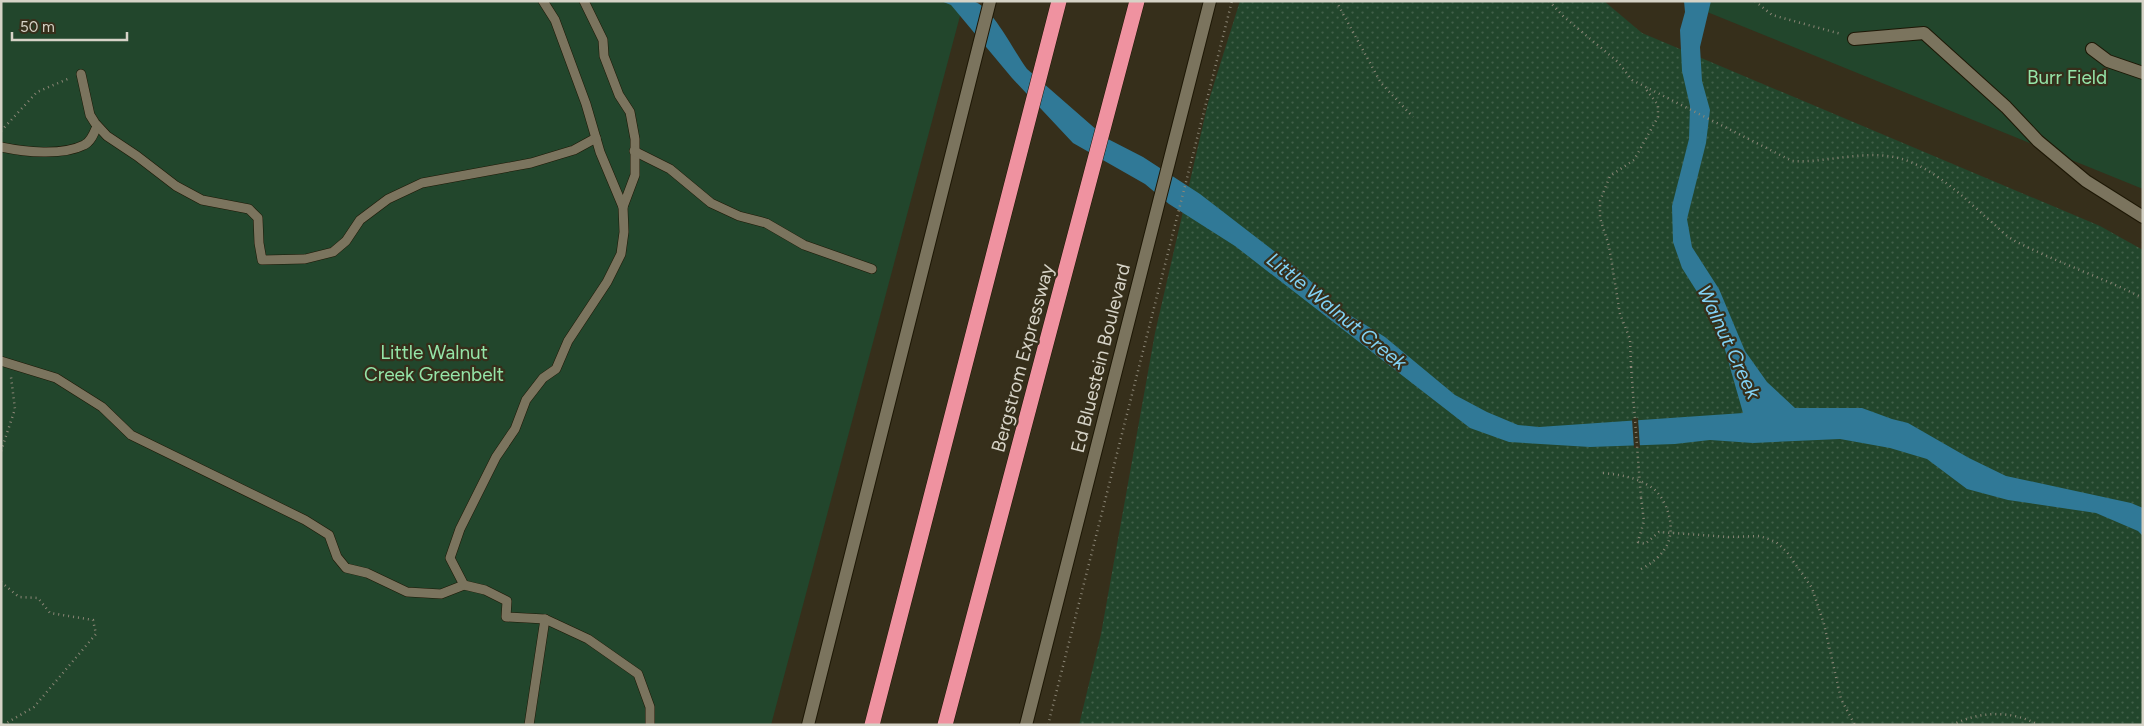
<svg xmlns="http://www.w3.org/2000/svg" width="2144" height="726" font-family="Figtree,sans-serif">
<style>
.grass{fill:url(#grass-dots)}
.green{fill:#22462c}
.water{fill:#307997}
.pier{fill:#362f1b}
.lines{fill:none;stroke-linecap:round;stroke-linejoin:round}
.lane-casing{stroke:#1d1705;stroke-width:10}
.street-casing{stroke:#1d1705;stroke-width:14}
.secondary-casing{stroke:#1d1705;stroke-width:14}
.highway-casing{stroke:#1d1705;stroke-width:16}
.path{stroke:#8b8676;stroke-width:2.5;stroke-dasharray:1 4;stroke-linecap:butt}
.lane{stroke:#7b745e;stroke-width:9}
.street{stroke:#7b745e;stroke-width:12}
.secondary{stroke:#7b745e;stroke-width:12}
.highway{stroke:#ef92a0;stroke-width:15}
.path-bridge{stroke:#8b8676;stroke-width:2.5;stroke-dasharray:1 4;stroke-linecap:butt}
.labels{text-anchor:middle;stroke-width:4.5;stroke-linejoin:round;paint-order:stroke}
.park-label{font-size:19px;fill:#95e5a8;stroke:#362f1b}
.street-label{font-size:19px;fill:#d6d3c7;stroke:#362f1b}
.water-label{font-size:20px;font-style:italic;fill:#82d1f4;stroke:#362f1b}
</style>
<defs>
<pattern id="grass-dots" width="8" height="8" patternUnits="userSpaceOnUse" patternTransform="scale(1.25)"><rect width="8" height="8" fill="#22462c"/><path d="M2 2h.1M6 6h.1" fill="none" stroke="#416049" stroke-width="1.8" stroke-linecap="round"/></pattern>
</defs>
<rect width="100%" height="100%" fill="#362f1b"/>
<polygon class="grass" points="1240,1 1604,1 1642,33 2100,226 2143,250 2143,725 1079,725 1101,634 1155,333 1208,103"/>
<g class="green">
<polygon points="1,1 964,1 771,725 1,725"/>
<polygon points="1680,1 2143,1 2143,189"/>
</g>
<path class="water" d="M941,1C951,1 964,0 973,1C993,7 1014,52 1027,69L1106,138L1143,157L1200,194L1301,272L1340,309L1385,337L1455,395L1487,412L1518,425L1539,427L1743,413L1718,325L1682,268L1673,242L1672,206L1689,139L1690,106L1682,71L1680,30L1685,12L1684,1H1711L1700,47L1702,81L1710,110L1706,143L1687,219L1692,247L1719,289L1745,351L1767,382L1795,408H1862L1892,419L1908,423L1969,458L2006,476L2131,503L2143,508V536L2138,531L2096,513L2008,500L1967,489L1927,459L1890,448L1840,439L1753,443L1710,440L1675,444L1590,447L1509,442L1470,428L1235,246L1169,204L1145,184L1073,143L1012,78L951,5Z"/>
<polygon class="pier" points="1638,418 1640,448 1634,448 1632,419"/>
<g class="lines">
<g class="lane-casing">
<g id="lane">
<polyline points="584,1 603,40 604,56 619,95 630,112 635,139 635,175 623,207"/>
<polyline points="81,74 90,115 95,123 107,136 137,156 176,186 202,200 249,209 258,218 259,243 262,260 305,259 333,252 346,241 360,220 388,199 422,183 531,163 574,150 596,138"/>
<path d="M1,147C25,152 62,156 84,145C91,142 94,133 97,126"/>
<polyline points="634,151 670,169 711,203 739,216 766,223 804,245 872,269"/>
<polyline points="1,361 56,378 102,407 131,435 305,520 329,535 337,557 346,568 367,573 407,592 441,594 464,585"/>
<polyline points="545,619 588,639 638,674 650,707 650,725"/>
<polyline points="529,725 545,619 506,617 507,601 485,590 464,585 450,558 460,529 496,457 515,429 526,400 543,378 556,369 568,341 607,282 621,254 624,232 623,207 600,152 586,104 555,20 543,1"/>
</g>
</g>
<g class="street-casing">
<g id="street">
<polyline points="1854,39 1924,33 2006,107 2038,141 2086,181 2143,217"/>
<polyline points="2092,49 2108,61 2143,73"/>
</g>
</g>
<g class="secondary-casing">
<g id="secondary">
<polyline points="808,725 990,1"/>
<polyline points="1026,725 1210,1"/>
</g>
</g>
<g class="highway-casing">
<g id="highway">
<polyline points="872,725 1059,1"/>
<polyline points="945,725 1137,1"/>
</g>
</g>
<g class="path">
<polyline points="1336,1 1381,83 1413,117"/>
<path d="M1549,1L1564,17L1618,62L1632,80L1792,161C1824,163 1855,152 1887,156C1926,160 1960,194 1988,219C1997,226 2005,236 2015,241C2056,262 2101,277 2143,298"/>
<polyline points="1755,1 1772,15 1841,34"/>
<polyline points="1,131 37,92 70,78"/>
<polyline points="1631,367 1630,339 1620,314 1609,246 1600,218 1600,201 1610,176 1634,160 1658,117 1658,105 1645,88"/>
<polyline points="1,451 15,409 11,377"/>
<path d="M1603,473C1621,475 1636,477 1651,487C1658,491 1664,501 1667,509C1677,537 1666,556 1641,569"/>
<polyline points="1641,498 1644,521 1638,542 1645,544 1659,532 1729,537 1760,536 1776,542 1787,552 1812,588 1824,624 1841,699 1855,725"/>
<polyline points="1,582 19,597 38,598 50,613 93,620 96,634 34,707 3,725"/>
<polyline points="1048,725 1232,1"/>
<path d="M1952,725C1980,711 2011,710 2039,725"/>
</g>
<use href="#lane" class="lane"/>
<use href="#street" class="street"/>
<use href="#secondary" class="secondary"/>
<use href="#highway" class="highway"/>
<polyline class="path-bridge" points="1631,367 1641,498"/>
</g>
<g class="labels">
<g class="park-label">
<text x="2067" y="84">Burr Field</text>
<text x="434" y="359">Little Walnut<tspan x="434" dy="22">Creek Greenbelt</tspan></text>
</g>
<g class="street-label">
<text transform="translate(1022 358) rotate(-75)" y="7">Bergstrom Expressway</text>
<text transform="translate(1100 358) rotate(-76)" y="7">Ed Bluestein Boulevard</text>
</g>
<g class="water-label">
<text transform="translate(1337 311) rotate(39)" y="7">Little Walnut Creek</text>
<text transform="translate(1729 342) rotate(65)" y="7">Walnut Creek</text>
</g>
</g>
<rect width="2144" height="726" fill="none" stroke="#d6d3c7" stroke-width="5"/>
<path d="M12 32v8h115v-8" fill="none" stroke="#d6d3c7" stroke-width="2.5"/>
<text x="20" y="32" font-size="15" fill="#d6d3c7" stroke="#362f1b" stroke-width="4" paint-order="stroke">50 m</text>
</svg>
